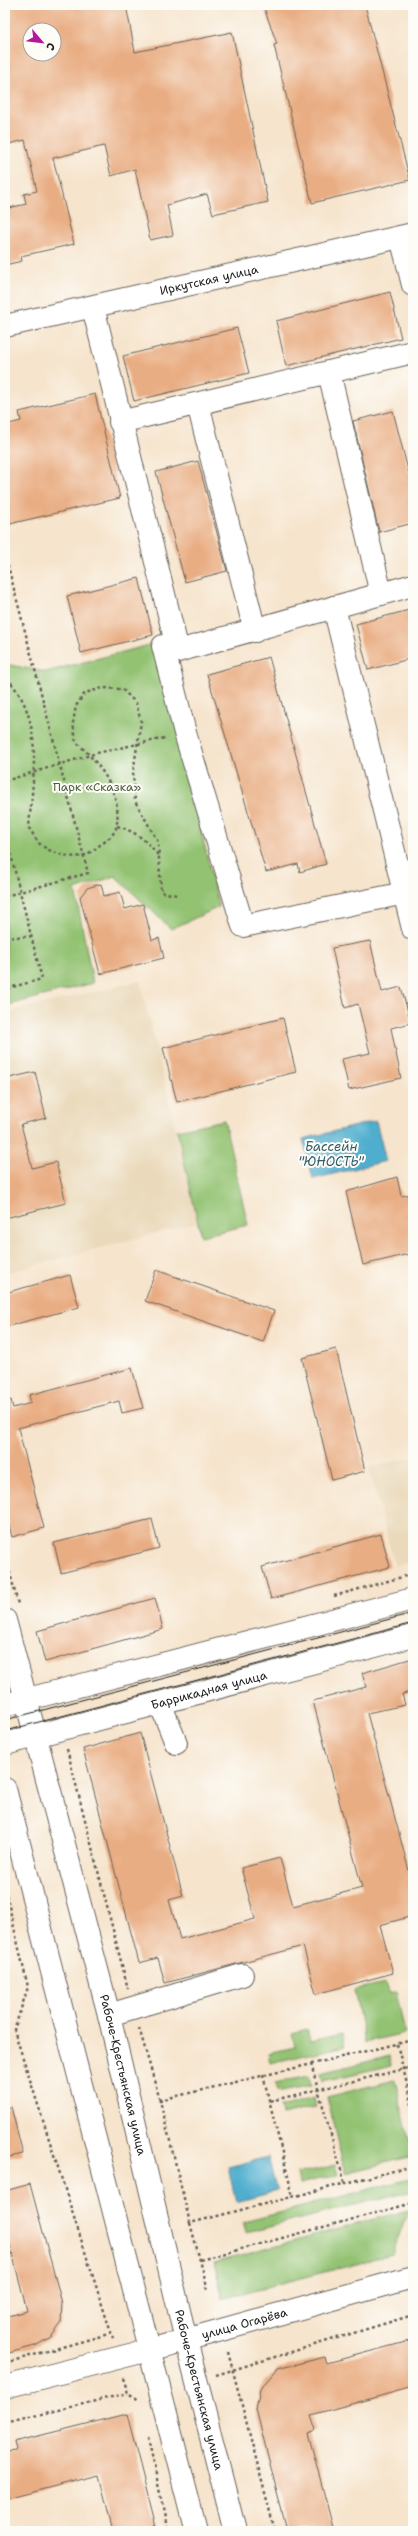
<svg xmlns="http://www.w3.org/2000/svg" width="418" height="2536" font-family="'Shantell Sans',sans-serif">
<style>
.built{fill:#ead9ba}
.green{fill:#93c272;stroke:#586f47}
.water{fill:#4faece;stroke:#366575}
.building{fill:#e9ad83;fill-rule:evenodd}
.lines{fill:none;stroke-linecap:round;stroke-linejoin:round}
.minor-casing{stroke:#68625a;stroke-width:24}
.major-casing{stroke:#68625a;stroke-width:24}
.path{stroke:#68625a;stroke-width:2.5;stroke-dasharray:3 3;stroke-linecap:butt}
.minor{stroke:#fff;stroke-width:22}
.major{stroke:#fff;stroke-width:22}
.tram{stroke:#1c1c1c;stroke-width:1}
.labels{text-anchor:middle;stroke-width:4;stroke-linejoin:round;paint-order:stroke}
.street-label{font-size:12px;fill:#1c1c1c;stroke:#fdfcf7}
.park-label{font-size:12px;fill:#4c5e3e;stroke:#fdfcf7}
.water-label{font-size:13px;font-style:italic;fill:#335e6c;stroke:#fdfcf7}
</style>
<rect width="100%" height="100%" fill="#fdfcf7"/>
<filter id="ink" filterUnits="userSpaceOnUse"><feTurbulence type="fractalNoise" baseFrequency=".025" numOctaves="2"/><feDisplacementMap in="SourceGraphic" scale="8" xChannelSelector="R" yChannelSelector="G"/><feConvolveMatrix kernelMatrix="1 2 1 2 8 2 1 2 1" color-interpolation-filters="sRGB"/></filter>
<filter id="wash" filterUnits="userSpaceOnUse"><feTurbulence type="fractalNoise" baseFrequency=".012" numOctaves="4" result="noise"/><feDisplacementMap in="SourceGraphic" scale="16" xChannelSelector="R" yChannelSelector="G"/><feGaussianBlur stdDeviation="0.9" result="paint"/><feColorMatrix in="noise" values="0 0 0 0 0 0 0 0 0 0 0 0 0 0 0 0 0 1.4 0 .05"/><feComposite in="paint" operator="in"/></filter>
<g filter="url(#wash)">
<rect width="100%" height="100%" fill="#f6e4cc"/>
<g class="built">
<polygon points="140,981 198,1222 5,1273 5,1013"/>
<polygon points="413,1457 413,1561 395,1566 369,1468"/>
</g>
<g class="green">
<polygon points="157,643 219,907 171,929 115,876 75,890 93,983 5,1006 5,664 46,672"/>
<polygon points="224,1120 248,1225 201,1236 177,1130"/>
<polygon points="385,1983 388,1993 396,1992 405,2033 365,2042 354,1990"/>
<polygon points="307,2029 310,2041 342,2034 345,2046 270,2063 268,2053 295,2047 292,2033"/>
<polygon points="390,2056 392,2065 323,2081 321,2073"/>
<polygon points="309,2076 311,2085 277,2092 275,2083"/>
<polygon points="395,2080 413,2156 345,2173 327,2097"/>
<polygon points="314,2098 316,2107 282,2115 280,2107"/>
<polygon points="335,2165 338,2175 299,2184 297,2174"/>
<polygon points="413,2178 413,2190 246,2233 244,2222"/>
<polygon points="408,2210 392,2255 223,2298 214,2263"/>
</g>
<g class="water">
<polygon points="376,1121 386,1161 313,1179 303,1139"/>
<polygon points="268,2157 277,2191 236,2202 228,2167"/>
</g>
<g id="blocks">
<g class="building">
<path d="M5,5H126L135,52L232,32L268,202L213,214L207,194L167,205L173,235L150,240L135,169L111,176L104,146L53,158L74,244L21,256L22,261L5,265V209L26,204L24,194L37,191L25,140L5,145ZM30,30H54V54H30Z"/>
<polygon points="263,5 365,5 410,180 312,203 274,45 277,44"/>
<polygon points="390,292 401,338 286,366 276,321"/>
<polygon points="237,328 249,373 134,401 123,356"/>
<polygon points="95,394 120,498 5,525 5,425 21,421 19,412"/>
<polygon points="393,411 413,490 413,523 379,532 353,421"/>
<polygon points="198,461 227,571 185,582 156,472"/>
<polygon points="139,578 153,635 81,653 67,596"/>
<polygon points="413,609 413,658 368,670 356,624"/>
<polygon points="269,657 326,864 300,872 298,864 266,872 207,674"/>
<polygon points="101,884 104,896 120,892 125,909 143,904 152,940 159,938 164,958 100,974 80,897 87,888"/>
<polygon points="370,941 382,992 401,987 411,1023 391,1028 401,1078 349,1090 342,1059 370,1053 358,1004 345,1008 332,948"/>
<polygon points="283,1018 296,1072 177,1102 163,1048"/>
<polygon points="35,1072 46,1118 21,1124 32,1168 56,1162 66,1203 5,1218 5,1079"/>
<polygon points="397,1177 401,1196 413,1194 413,1253 363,1265 346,1192"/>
<polygon points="156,1270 274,1311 263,1342 145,1301"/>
<polygon points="70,1275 79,1307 5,1327 5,1293"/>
<polygon points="336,1349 365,1471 332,1480 302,1358"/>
<polygon points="132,1368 143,1408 122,1413 119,1401 18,1428 44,1528 12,1537 5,1509 5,1401 11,1400 13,1408 31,1403 29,1395"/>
<polygon points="152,1519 159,1548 61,1573 54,1543"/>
<polygon points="381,1534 390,1567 271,1599 262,1567"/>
<polygon points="155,1598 163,1629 45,1662 37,1631"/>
<polygon points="413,1658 413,1692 402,1694 405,1705 367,1713 413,1886 413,1916 380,1925 393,1973 316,1994 303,1946 165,1983 158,1958 139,1963 83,1749 140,1733 183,1896 169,1900 180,1939 255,1919 241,1868 280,1858 293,1906 362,1888 313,1701 366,1687 362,1673"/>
<polygon points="11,2107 23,2154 5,2158 5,2108"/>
<polygon points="30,2184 62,2303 61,2324 51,2337 35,2346 5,2354 5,2317 27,2311 5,2225 5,2191"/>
<polygon points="413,2340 413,2387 311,2415 316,2430 308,2433 334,2531 287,2531 256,2409 260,2389 277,2369 325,2357 327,2363"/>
<polygon points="127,2414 157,2531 113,2531 99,2475 5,2499 5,2451 16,2450 14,2442"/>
</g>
</g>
</g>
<g filter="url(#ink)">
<use href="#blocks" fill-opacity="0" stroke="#68625a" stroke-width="1"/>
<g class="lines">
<g class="minor-casing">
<g id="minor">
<polyline points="401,237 413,285"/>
<polyline points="93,307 178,651 413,585"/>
<path id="s1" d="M5,326L413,234"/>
<polyline points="329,372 381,594"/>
<polyline points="198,404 255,631"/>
<polyline points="120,422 413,352"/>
<polyline points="334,607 413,929"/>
<polyline points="175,651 163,646 185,733 243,926 405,893"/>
<polyline points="160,1703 176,1743"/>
<polyline points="5,1705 413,1599"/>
<path id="s2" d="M5,1744L413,1636"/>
<polyline points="109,2015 242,1975"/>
<polyline points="5,2387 149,2350"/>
</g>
</g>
<g class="major-casing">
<g id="major">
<path id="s3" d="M5,1620L109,2015L186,2340L235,2531"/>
<polyline points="5,1789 196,2531"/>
<path id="s4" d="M149,2350L413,2277"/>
</g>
</g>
<g class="path">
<path d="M5,682L11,683C45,723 32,781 29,828C33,833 36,841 41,845C51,853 73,860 85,855C90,853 95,849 100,845C105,842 115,834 116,828C124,795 99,762 76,742L73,723L76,706L85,693L103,688L122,689L136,703L141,722L133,772L135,801L158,842L161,892L177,895"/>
<polyline points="5,781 97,753 165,738"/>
<path d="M117,826C135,831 146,840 158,855"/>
<polyline points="5,830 20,892 88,873 8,566"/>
<polyline points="5,896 20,892 42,979 5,989"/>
<polyline points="5,938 32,936"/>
<polyline points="5,1554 18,1604"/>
<polyline points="334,1596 413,1574"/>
<polyline points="67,1749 128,1989"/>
<polyline points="5,1889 28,1987 14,2030 113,2339"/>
<polyline points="139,2028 160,2100"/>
<polyline points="413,2040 160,2100 190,2223 413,2166"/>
<polyline points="397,2044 413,2108"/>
<polyline points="311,2064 345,2184"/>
<polyline points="263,2075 293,2197"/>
<polyline points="270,2101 413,2067"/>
<polyline points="190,2223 208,2290"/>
<polyline points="200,2260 413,2203"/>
<polyline points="228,2352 275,2531"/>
<polyline points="5,2363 112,2333"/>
<polyline points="216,2375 413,2315"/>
<polyline points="123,2378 128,2393 139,2400"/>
<polyline points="5,2423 128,2393"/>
<polyline points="148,2437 168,2531"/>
</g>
<use href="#minor" class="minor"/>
<use href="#major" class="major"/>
<g class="tram">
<polyline points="5,1720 413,1613"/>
<polyline points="5,1731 413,1623"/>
</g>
</g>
</g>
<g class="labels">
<g class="street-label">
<text dy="4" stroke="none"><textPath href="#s1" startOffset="209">Иркутская улица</textPath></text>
<text dy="4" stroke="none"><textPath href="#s2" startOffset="211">Баррикадная улица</textPath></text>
<text dy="4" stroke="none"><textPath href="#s3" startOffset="470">Рабоче-Крестьянская улица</textPath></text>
<text dy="4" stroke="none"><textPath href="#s4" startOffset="99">улица Огарёва</textPath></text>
<text dy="4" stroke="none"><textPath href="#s3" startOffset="794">Рабоче-Крестьянская улица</textPath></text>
</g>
<g class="park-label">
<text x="97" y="791">Парк «Сказка»</text>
</g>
<g class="water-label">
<text x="331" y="1151">Бассейн<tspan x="331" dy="15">"ЮНОСТЬ"</tspan></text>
</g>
</g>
<rect width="418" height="2536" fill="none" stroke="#fdfcf7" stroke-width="20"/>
<g transform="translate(42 42) rotate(118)"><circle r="19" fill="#fdfcf7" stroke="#a3a29f"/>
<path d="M0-3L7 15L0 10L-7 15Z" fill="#b5179e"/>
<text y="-6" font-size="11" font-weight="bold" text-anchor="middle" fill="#1c1c1c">С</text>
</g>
</svg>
